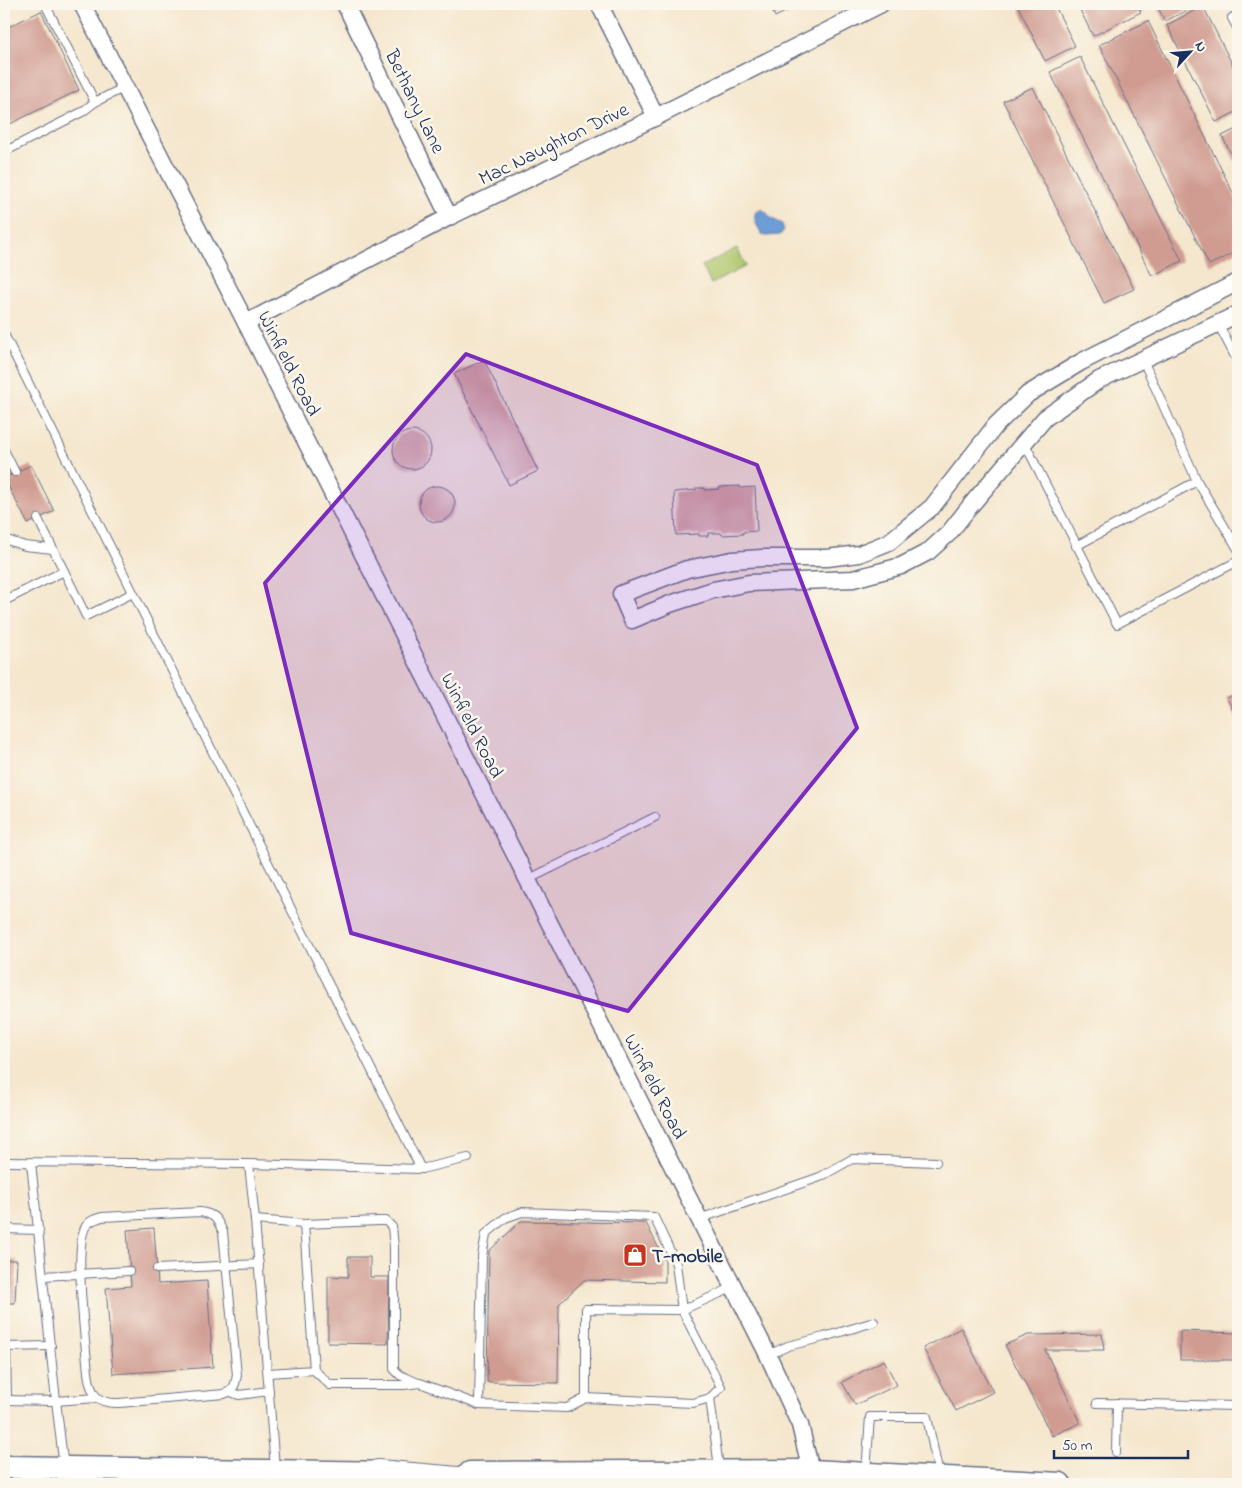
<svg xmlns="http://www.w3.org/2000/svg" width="1242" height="1488" font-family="'Indie Flower',sans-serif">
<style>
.green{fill:#afc76d;stroke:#657b66}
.water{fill:#6d9cd6;stroke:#44669a}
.building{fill:#d09c92}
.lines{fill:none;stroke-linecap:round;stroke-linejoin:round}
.lane-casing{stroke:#676f85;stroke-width:10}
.street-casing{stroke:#676f85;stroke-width:19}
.secondary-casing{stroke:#676f85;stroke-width:25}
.highway-casing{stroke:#676f85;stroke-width:30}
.lane{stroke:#fff;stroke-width:8}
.street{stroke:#fff;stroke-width:16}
.secondary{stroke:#fff;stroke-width:22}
.highway{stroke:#fff;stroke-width:28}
.marked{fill:#7b2cbf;fill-opacity:0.2;stroke:#7b2cbf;stroke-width:4;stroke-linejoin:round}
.labels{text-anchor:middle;stroke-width:5;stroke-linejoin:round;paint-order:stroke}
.street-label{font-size:20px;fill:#1b2f5e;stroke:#fbf7ec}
.poi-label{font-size:20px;font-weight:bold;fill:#1b2f5e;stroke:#fbf7ec;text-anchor:start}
</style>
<rect width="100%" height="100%" fill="#fbf7ec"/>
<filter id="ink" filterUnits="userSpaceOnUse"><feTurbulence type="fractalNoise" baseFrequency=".02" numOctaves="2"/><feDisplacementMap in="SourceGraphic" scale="10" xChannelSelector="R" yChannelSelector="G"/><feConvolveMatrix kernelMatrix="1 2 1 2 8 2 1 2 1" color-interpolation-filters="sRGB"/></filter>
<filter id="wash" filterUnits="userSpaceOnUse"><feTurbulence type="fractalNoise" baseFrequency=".0096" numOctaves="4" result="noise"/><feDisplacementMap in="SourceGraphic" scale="20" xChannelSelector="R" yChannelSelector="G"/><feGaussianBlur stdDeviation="1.12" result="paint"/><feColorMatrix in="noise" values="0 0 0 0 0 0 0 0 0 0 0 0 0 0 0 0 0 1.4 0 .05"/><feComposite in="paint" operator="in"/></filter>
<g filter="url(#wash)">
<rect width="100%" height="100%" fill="#f5e7ce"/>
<polygon class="green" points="737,248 746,266 711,284 702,266"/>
<path class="water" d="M760,209L765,211L771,218L782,224L784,230L780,235L766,236L762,234C758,227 751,218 757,210Z"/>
<g id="blocks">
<g class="building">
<polygon points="769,4 802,4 775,17"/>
<polygon points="1017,4 1054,4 1075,46 1045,61"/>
<polygon points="1077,4 1137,4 1141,12 1093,36"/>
<polygon points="1156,4 1200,4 1165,21"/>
<polygon points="1203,6 1238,76 1238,111 1216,122 1167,25"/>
<polygon points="41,11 79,90 4,127 4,29"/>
<polygon points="1148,21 1238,203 1238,251 1209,265 1099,45"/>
<polygon points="1080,57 1182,261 1152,276 1050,72"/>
<polygon points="1033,87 1134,289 1104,303 1003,101"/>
<polygon points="1238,128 1238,168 1222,136"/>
<polygon points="484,360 538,471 509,485 454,374"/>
<circle cx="412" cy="450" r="19"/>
<polygon points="31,465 54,511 28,524 4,478"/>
<polygon points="740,486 740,488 755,487 757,531 743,532 743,534 722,535 721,533 708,533 708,536 699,536 699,534 676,535 674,492 696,490 696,488 705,488 705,490 719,489 719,487"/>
<circle cx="437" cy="504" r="18"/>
<polygon points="1238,692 1238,721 1227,698"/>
<polygon points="521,1221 646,1223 665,1261 665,1282 584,1280 559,1304 558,1383 487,1382 489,1251"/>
<polygon points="154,1228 158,1284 207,1281 213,1367 113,1374 106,1288 131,1286 127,1230"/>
<polygon points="348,1257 370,1257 370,1277 389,1277 388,1344 328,1343 328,1276 348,1277"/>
<polygon points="4,1260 17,1260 15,1303 4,1303"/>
<polygon points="961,1328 993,1392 956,1411 923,1348"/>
<polygon points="1180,1331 1238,1333 1238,1360 1180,1360"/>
<polygon points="1102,1334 1104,1350 1045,1350 1080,1423 1052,1436 1005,1345 1028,1335"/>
<polygon points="884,1360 897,1385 855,1405 842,1382"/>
</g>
</g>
</g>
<g filter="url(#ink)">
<use href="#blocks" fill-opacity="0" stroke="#676f85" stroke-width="1"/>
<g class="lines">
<g class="lane-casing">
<g id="lane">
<polyline points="1238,14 1232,18 1238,29"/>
<polyline points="95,102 125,87"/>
<polyline points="4,152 82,112 95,102 45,4"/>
<polyline points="1218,324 1238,362"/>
<polyline points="4,334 421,1169 249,1164 255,1220 275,1468"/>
<polyline points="1143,360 1197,481 1238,549"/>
<polyline points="1024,442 1117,624 1238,561"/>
<polyline points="4,450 15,472"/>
<polyline points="38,519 64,571"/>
<polyline points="4,539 25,546 53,549"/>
<polyline points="1076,546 1197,481"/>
<polyline points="4,601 64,571 86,616 133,593"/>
<polyline points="527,880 655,817"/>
<polyline points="4,1162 249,1164"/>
<path d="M31,1163C42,1264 51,1366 64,1467"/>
<polyline points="421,1169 468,1158"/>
<path d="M200,1212C215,1214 217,1219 223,1232L237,1375C235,1386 234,1390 224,1394L119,1403C96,1404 91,1394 88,1373C86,1346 73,1245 86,1226C90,1220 96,1219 102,1217Z"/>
<polyline points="699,1219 820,1177 852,1159 936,1162"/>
<polyline points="255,1220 304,1224 314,1370 268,1373"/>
<polyline points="304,1224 379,1221 386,1221 392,1227 394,1247 394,1369 400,1375 418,1383"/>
<polyline points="4,1229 39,1230"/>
<polyline points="157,1269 259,1264"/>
<polyline points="44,1276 129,1271"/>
<polyline points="4,1347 51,1346"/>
<polyline points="6,1347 7,1400"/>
<polyline points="768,1355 788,1346 824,1337 874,1322"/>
<polyline points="314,1370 330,1385 404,1385 420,1383 479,1405 567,1408 586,1398 586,1309 682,1310 721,1387 710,1398 693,1403 586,1398"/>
<polyline points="231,1392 239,1395 269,1391"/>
<polyline points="710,1398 719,1468"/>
<polyline points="4,1400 55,1401 97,1398"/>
<polyline points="1097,1403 1238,1406"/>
<polyline points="479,1405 482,1256 486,1234 505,1218 522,1212 654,1217 676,1264 682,1310 734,1287"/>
<polyline points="1116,1452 1117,1403"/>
<polyline points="866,1472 870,1417 927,1417 939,1475"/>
</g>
</g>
<g class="street-casing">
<g id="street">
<polyline points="82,4 246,323 768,1355 800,1425 811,1471"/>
<polyline points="345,4 449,217"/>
<polyline points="599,4 656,117"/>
<polyline points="1238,282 1081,362 1028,394 996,425 932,507 889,542 859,554 827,558 762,558 732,560 687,569 621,594 632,620 670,604 713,590 749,583 853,579 901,566 928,552 949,533 971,505 1045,418 1099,380 1238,314"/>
<polyline points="246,323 449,217 656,117 881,4"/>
</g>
</g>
<g class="secondary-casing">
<g id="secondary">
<polyline points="4,1467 395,1473"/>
<polyline points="470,1473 811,1471 1060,1484"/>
</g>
</g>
<g class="highway-casing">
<polyline id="highway" points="378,1474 491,1484"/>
</g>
<use href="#lane" class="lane"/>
<use href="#street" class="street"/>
<use href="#secondary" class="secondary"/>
<use href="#highway" class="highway"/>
</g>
</g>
<path class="marked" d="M466,354L757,465L857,728L628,1011L351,933L265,583Z"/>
<defs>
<g id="shop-square" transform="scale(1.25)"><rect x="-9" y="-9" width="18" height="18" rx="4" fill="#c8321e" stroke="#fbf7ec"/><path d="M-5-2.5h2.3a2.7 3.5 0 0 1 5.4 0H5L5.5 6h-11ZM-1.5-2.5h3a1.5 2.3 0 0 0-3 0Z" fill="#fff"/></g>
</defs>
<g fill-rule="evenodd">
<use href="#shop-square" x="635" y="1255"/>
</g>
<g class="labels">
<g class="street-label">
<text transform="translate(416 101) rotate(64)" y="7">Bethany Lane</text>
<text transform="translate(553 143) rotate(-26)" y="7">Mac Naughton Drive</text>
<text transform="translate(290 363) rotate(63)" y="7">Winfield Road</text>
<text transform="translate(473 725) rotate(63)" y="7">Winfield Road</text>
<text transform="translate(656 1086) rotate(63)" y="7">Winfield Road</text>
</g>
<g class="poi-label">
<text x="652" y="1262">T-mobile</text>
</g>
</g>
<rect width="1242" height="1488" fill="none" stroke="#fbf7ec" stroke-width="20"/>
<g transform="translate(1190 52) rotate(64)" stroke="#fbf7ec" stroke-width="4" paint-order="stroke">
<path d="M0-4L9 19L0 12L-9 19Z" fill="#1b2f5e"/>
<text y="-8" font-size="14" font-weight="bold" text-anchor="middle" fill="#1b2f5e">N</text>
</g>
<path d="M1054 1450v8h134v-8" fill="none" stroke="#1b2f5e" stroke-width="2.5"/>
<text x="1062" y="1450" font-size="15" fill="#1b2f5e" stroke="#fbf7ec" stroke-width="4" paint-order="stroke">50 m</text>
</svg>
